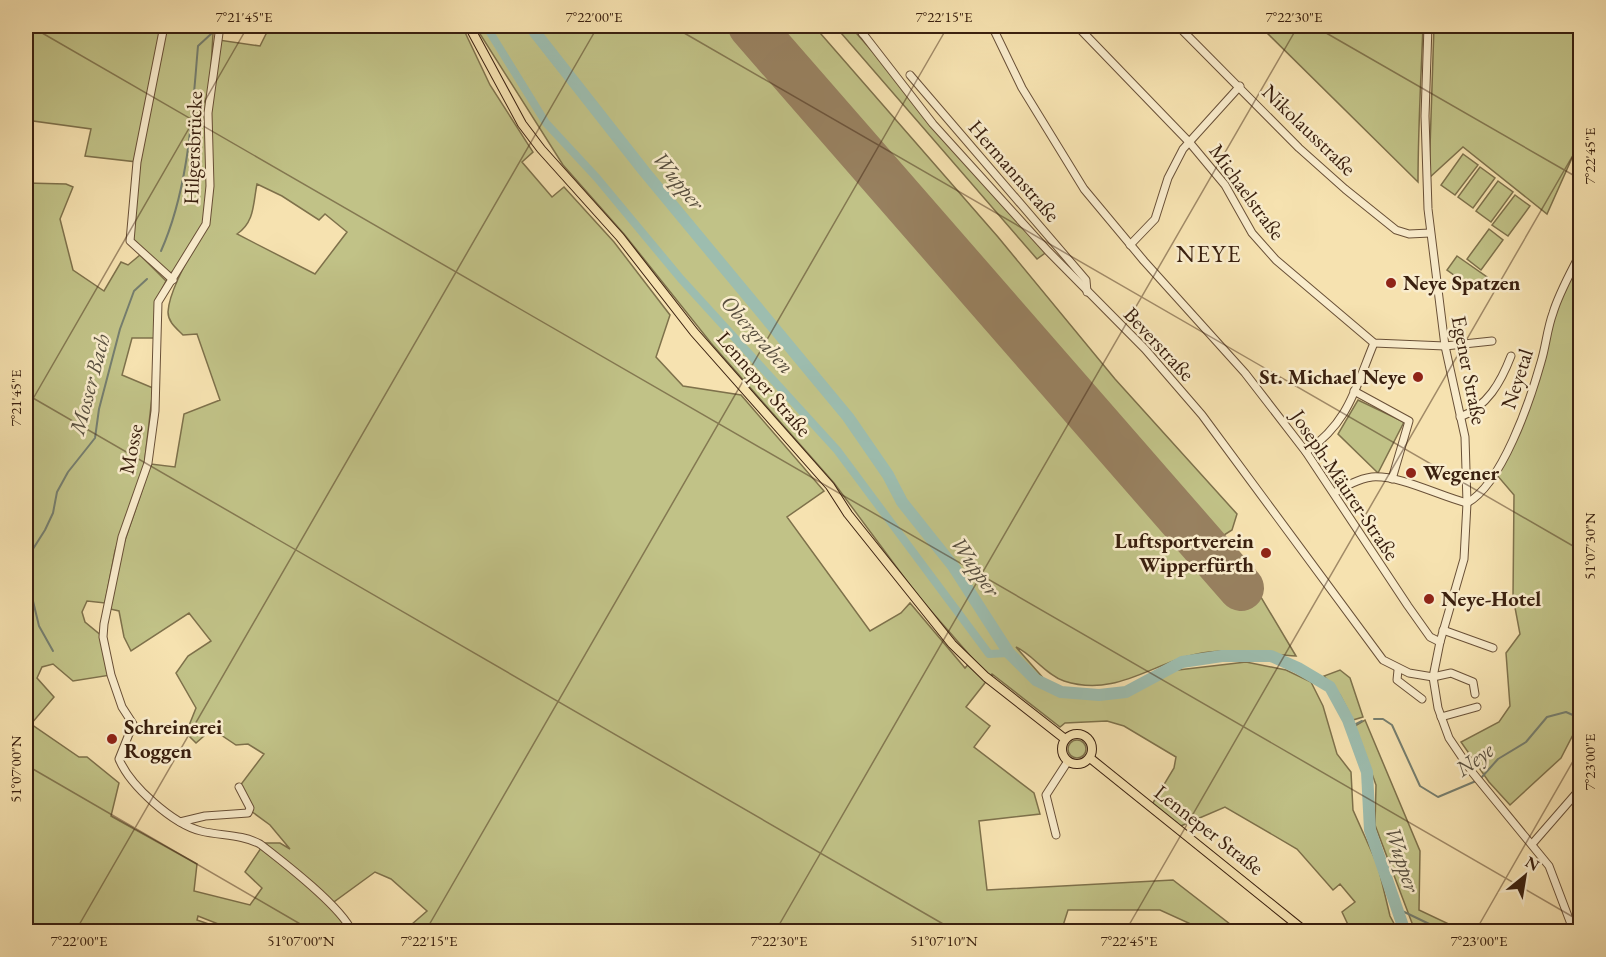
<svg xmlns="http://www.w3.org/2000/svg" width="1606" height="957" font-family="'EB Garamond',serif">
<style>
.green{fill:#c1c287;stroke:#7e714b;stroke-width:1.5;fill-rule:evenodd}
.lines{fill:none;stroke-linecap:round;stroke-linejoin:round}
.stream{stroke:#757e6f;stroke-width:2}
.canal{stroke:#9dbdaf;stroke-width:8}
.river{stroke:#9dbdaf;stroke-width:12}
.runway{stroke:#988160;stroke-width:46}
.minor-casing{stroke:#695037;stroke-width:9}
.major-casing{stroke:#3a200f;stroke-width:10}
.minor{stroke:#f9eccc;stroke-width:7}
.major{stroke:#f6e2b0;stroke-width:8}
.ticks{fill:none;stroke:#3a200f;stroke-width:1.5;stroke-opacity:0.45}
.poi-dot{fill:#8f2418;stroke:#f9eccc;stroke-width:2}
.labels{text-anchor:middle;stroke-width:5;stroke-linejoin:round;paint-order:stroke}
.street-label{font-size:21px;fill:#3a200f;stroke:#f9eccc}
.poi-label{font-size:21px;font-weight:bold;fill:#3a200f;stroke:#f9eccc;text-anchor:start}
.water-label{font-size:22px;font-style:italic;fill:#584f3f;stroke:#f9eccc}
.quarter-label{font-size:24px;letter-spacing:1.5px;fill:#3a200f;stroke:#f9eccc}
.neatline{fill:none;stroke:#3a200f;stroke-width:2}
.ticks-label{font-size:15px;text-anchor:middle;fill:#3a200f}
</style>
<rect width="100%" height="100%" fill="#f6e2b0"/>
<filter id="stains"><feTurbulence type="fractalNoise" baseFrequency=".00333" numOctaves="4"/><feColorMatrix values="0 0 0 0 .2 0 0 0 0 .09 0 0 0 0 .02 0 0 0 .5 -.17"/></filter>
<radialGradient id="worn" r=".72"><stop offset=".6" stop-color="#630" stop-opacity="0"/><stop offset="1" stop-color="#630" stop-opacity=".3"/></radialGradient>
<g class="green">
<path d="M26,26H155L163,30L165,26H206L211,28L213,34L209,102L219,40L260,46L270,26H462L490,85L533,152L522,162L552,197L564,187L614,242L670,315L656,357L683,386L741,395L824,491L787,517L870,631L901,613L910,603L965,668L973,659L918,596L834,483L711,343L624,234L563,165L475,26H814L998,237L1115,379L1237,514L1232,530L1224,535L1296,656C1267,654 1238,649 1209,652C1156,658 1120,699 1064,681C1046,675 1032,654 1016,647L1059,696H1104L1132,690L1161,672L1246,662L1286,670L1311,682L1323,706L1337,754L1351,772L1353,810L1378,866L1390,916L1398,931H1351L1342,912L1355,902L1340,884L1333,890L1297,849L1225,807L1176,828L1151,806L1174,768L1176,757L1124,726L1107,721L1065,723L1060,727L992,674L966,707L990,726L974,747L1034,793L1040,814L979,821L987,890L1173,880L1235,928L1233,931H1206L1160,910H1068L1061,932L404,931L427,911L391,879L375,872L331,904L265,843H280L290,849L270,825L251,811L239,787L264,754L248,744L236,745L212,729L196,743L186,733L196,708L176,673L188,656L211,641L189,613L131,651L124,637L119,611L110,609L121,552L151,464L175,467L184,414L220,400L197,334L183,335C176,328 168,322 168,312C169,290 192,252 202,233L176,270L171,273L166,271L132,238L137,162L85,156L91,129L26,120ZM257,184L282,196L319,220L325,214L347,232L315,274L237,234C255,222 253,203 257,184Z"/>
<polygon points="835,26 850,26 1048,251 1037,259"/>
<path d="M1260,26H1423C1421,78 1418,130 1418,182Z"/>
<polygon points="1434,26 1580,26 1580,140 1547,214 1463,147 1429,178"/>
<polygon points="1463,154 1478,165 1455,195 1441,185"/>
<polygon points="1480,167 1495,178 1473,208 1458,197"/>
<polygon points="1498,181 1513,192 1491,222 1476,211"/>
<path d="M26,183L66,184L73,187L60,219L73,270L104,291L121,262L128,265L140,255L166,281L156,301L155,338H132L122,375L153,388L144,467L115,551L105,603L87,601L82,612L85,622L103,637L111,675L73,681L53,664L42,667L37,678L54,697L31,724L79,757H87L119,783L111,816L197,864L194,891L250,905L262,888L245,872L261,848C280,863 343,912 348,932L236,931L198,916L197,920L229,931L26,932Z"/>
<polygon points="1515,195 1530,206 1508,236 1492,225"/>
<polygon points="1489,229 1503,240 1481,270 1467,259"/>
<polygon points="1580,254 1580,332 1576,345 1580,347 1580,721 1561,758 1510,805 1489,782 1461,742 1499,722 1510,706 1506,653 1520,634 1513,597 1514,495 1496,474 1527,409 1553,312"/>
<polygon points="1457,256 1487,277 1476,291 1447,270"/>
<polygon points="1358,400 1404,422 1378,473 1338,434"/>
<polygon points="1340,670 1350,678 1363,717 1353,720 1340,695 1324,676"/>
<polygon points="1365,720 1420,851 1419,910 1453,926 1455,931 1415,931 1375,825 1376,785 1355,726"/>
<circle cx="1077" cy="749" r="9"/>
</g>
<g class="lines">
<g class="stream">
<path d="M161,251C189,188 192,114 198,46L211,34"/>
<polyline points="1580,417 1577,424 1580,434"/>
<polyline points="1580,514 1576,547 1580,591"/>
<polyline points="26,560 45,530 53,513 57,492 68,472 95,438 99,409 120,329 134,291 147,279"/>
<polyline points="26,572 39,626 53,651"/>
<polyline points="1374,719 1383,719 1392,725 1420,786 1438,797 1476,781"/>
<polyline points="1350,727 1362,721"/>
<polyline points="1481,778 1498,759 1526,742 1547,717 1566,712 1575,716 1580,710"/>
<polyline points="1396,908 1446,932"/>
</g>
<polyline class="canal" points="486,26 546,123 597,178 681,279 837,450 989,654 1009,653"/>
<polyline class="river" points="530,26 644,171 848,417 888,475 902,502 953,566 1009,653 1036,680 1061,692 1099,695 1126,692 1182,662 1222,656 1271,656 1298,668 1330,687 1348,720 1367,772 1370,830 1405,932"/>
<polyline class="runway" points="751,26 1241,588"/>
<g class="minor-casing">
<g id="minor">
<polyline points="164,26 137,162 130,241 173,280"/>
<path d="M220,26L208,113L210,186L206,224L158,302L155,411L148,463L122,537L104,624L103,637L111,675L122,707L133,724L119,759C130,786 173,824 201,831C221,836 241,834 260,844C282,861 342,907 352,932"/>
<polyline points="857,26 933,124 1048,251 1145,349 1202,415 1383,660 1409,673 1433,677 1451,673 1473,682 1475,694"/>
<polyline points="992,26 1022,88 1084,189 1144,261 1245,373 1306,452 1408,606 1430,637 1440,642"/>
<polyline points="1077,26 1190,143 1225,185 1252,233 1276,260 1374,343 1445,346 1492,341"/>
<polyline points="1178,26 1299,148 1345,189 1396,230 1409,234 1430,233"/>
<polyline points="1428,26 1425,116 1428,209 1445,346 1465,437 1467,503 1464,559 1440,642 1433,677 1438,708 1449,738 1472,772 1549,866 1574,932"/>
<polyline points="863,34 869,26"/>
<polyline points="910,75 1086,280 1087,292"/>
<polyline points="1130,245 1155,219 1168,178 1183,149 1240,86"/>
<polyline points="1354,391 1409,421 1392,479"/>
<path d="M1460,417C1487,407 1501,382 1511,356"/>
<path d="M1306,452C1349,422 1355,389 1374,343"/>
<path d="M1334,493C1346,486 1358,479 1372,477C1400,475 1439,496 1467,503C1502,484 1530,401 1541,362C1546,346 1547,329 1553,313C1559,293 1571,272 1580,254"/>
<polyline points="1443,630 1493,648"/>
<polyline points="1398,670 1397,680 1422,699"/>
<polyline points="1441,717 1477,707"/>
<polyline points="180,822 205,816 248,813 250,808 239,787"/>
<polyline points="1056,835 1046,795 1068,761"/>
<polyline points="1533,843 1580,789"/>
</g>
</g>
<g class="major-casing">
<g id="major">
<polyline points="469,26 522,124 541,149 620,237 694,332 830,486 848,514 952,644 986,677 1065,739"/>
<circle cx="1077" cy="749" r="15"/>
<polyline points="1090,758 1306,932"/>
</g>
</g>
<use href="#minor" class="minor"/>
<use href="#major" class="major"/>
</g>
<path class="ticks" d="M30,26L1580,921M672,26L1580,550M1314,26L1580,179M26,394L957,932M26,411L248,26M26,765L314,932M75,932L598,26M425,932L948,26M775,932L1298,26M1125,932L1580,143M1475,932L1580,749"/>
<g class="poi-dot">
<circle cx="1391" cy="283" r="6"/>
<circle cx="1418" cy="377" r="6"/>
<circle cx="1411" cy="473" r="6"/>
<circle cx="1266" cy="553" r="6"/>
<circle cx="1429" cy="599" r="6"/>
<circle cx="112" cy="739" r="6"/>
</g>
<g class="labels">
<g class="street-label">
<text transform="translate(1309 130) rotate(44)" y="7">Nikolausstraße</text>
<text transform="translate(193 148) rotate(-88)" y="7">Hilgersbrücke</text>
<text transform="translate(1014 171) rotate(49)" y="7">Hermannstraße</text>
<text transform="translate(1247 192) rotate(54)" y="7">Michaelstraße</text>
<text transform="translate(1159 344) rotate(47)" y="7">Beverstraße</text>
<text transform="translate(1469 370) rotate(79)" y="7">Egener Straße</text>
<text transform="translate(1517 379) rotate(-72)" y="7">Neyetal</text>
<text transform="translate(764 384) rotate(49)" y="7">Lenneper Straße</text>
<text transform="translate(131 449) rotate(-79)" y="7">Mosse</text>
<text transform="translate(1345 485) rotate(56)" y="7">Joseph-Mäurer-Straße</text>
<text transform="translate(1209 830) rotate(38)" y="7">Lenneper Straße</text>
</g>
<g class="poi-label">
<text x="1403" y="290">Neye Spatzen</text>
<text x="1406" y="384" text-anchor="end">St. Michael Neye</text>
<text x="1423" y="480">Wegener</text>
<text x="1254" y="548" text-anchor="end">Luftsportverein<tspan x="1254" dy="24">Wipperfürth</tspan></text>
<text x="1441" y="606">Neye-Hotel</text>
<text x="124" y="734">Schreinerei<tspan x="124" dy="24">Roggen</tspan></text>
</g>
<g class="water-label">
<text transform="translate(679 180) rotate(51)" y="8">Wupper</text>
<text transform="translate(758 334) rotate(48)" y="8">Obergraben</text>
<text transform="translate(89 384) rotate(-75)" y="8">Mosser Bach</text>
<text transform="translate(976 566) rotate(55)" y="8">Wupper</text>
<text transform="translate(1474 759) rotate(-36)" y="8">Neye</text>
<text transform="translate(1403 859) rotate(72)" y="8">Wupper</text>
</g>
<g class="quarter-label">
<text x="1209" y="262">NEYE</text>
</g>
</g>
<rect width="1606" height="957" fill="none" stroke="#f6e2b0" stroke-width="66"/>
<g transform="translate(1525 876) rotate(30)" stroke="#f9eccc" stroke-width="4.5" paint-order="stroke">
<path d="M0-4.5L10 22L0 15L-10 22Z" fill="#3a200f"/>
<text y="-9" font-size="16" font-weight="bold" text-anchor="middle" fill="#3a200f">N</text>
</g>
<rect x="33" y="33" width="1540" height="891" class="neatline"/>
<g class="ticks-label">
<text x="244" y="22">7°21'45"E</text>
<text x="594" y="22">7°22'00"E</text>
<text x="944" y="22">7°22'15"E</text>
<text x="1294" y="22">7°22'30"E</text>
<text transform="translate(1590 156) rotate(-90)" y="5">7°22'45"E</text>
<text transform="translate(16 398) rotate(-90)" y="5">7°21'45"E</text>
<text transform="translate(1590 546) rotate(-90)" y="5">51°07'30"N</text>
<text transform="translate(1590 762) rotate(-90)" y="5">7°23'00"E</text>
<text transform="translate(16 769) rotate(-90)" y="5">51°07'00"N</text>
<text x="79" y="946">7°22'00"E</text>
<text x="301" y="946">51°07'00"N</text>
<text x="429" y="946">7°22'15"E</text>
<text x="779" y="946">7°22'30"E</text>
<text x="944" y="946">51°07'10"N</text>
<text x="1129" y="946">7°22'45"E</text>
<text x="1479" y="946">7°23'00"E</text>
</g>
<rect width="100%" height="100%" filter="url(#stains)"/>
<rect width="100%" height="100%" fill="url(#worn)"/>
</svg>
